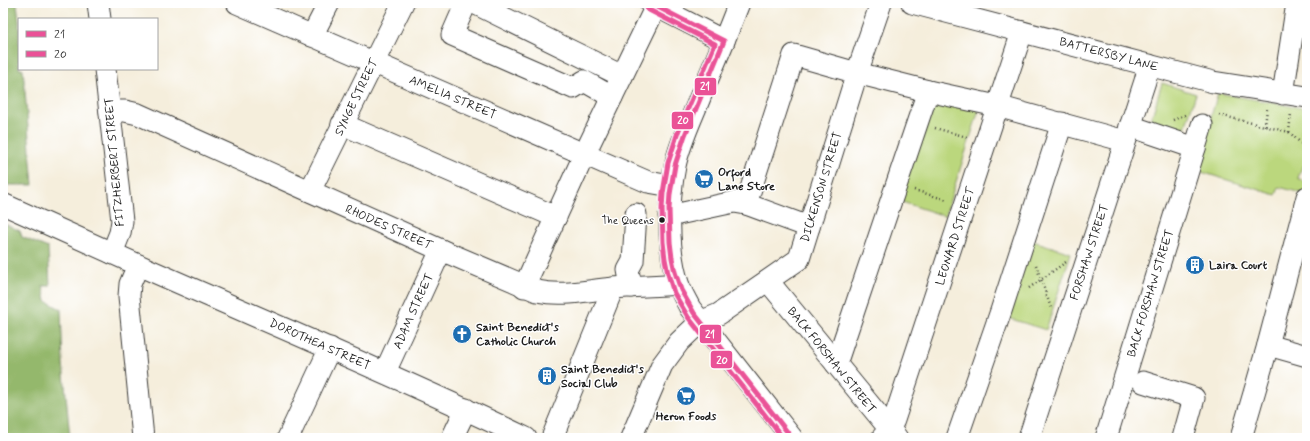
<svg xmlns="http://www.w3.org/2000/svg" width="1310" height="441" font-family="Mynerve,sans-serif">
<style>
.green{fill:#bbd77d;stroke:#6c7a4c}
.forest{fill:#94b86c;stroke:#586a44}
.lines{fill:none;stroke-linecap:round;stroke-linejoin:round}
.minor-casing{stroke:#3d3c39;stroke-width:23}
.path{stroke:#3d3c39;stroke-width:2.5;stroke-dasharray:1 3;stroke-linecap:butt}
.minor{stroke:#fff;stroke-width:21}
.bus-1-casing{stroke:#fff;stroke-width:8}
.bus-2-casing{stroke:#fff;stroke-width:8}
.bus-1{stroke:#ea5297;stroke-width:5}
.bus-2{stroke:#ea5297;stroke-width:5}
.bus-dot{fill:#1c1c1c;stroke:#fff;stroke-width:1.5}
.labels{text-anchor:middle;stroke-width:3;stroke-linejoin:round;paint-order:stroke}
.bus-label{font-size:11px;fill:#1c1c1c;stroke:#fff;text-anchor:end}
.street-label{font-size:12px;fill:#1c1c1c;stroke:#fff}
.poi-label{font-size:12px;font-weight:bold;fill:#1c1c1c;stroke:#fff;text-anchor:start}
.line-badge{stroke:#fff;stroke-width:1.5}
.badge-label{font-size:11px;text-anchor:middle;font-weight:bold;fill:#fff}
</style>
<rect width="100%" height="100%" fill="#fff"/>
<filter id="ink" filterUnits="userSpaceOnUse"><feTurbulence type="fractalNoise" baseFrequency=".025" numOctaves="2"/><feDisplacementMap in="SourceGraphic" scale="8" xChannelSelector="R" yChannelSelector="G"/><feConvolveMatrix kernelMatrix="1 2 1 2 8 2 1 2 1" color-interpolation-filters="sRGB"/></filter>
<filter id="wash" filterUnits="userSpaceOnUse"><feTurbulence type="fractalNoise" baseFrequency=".012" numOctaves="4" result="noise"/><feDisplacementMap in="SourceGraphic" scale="16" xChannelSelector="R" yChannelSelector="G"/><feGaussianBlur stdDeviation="0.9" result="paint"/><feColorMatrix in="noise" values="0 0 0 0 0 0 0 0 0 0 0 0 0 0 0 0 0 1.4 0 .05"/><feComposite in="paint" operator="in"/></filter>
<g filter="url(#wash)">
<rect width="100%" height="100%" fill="#f5eedc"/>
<g class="green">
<polygon points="1162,83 1196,94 1183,134 1150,123"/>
<polygon points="1218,93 1307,109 1307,166 1302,167 1298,178 1304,181 1307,188 1305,194 1279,187 1276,195 1195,170"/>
<polygon points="933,95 979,110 945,216 899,201"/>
<polygon points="1030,240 1071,253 1046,330 1005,317"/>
</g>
<g class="forest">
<polygon points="3,3 17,3 19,21 19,69 23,69 33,185 3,185"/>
<polygon points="3,223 20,231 22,237 48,248 50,286 43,286 46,301 61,309 63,363 70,438 3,438"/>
</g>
</g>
<g filter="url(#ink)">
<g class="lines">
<g class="minor-casing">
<g id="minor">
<polyline points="98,3 100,19"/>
<polyline points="237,3 648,182 671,186"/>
<polyline points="466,3 452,35 573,88 584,81 612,97"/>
<polyline points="474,3 622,76"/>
<polyline points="650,3 724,41"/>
<path d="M739,3C727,34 714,65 701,95C692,118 680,142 675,166C668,201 667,249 678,283C681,292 686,300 690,308L792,438"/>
<polyline points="912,3 1213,82 1307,97"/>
<polyline points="312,36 329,3"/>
<polyline points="105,69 122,221 120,233 112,253"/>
<polyline points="1283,94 1297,3"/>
<path d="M110,111H125L138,114L441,250L537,291C564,297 587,290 614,288C635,286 657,286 678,284"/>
<polyline points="342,124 556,217"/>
<polyline points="1195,148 1202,125"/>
<polyline points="310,191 403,3"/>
<path d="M3,204C53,226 104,250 154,272C279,327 404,379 526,438"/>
<polyline points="746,204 809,227"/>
<polyline points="669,216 734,202 746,204 794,55 857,73 928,91 997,106 1125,141"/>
<polyline points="138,265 130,284 129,296 143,438"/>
<polyline points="768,281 897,438"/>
<polyline points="524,287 585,153 656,6"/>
<polyline points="631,287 628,270 633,261 636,214"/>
<polyline points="1268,345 1307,356"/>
<polyline points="836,364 928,91"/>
<polyline points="385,372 441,250"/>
<polyline points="1143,382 1194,398 1183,438"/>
<polyline points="288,438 330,348"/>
<polyline points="452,438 466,409"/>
<polyline points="552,438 613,288"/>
<polyline points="631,438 662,365 679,342 700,322 719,314 799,259 857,73 881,3"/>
<polyline points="882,438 889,430 894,420 1022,32"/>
<polyline points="957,438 1001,311 1062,123"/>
<polyline points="1029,438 1145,81 1149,65"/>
<polyline points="1106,438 1195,148 1130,126"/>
<polyline points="1241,438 1268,345 1307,197"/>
</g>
</g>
<g class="path">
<polyline points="1219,115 1289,132 1291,113"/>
<polyline points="1173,120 1185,115"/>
<polyline points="1265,126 1267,109"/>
<polyline points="935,128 967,137"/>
<polyline points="1289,132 1307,149"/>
<polyline points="914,190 947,200"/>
<polyline points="1036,265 1051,308"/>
<polyline points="1029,288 1066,262"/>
</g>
<use href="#minor" class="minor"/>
<g class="bus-1-casing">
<polyline id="bus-1" points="650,3 724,41 685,135 675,165 670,194 669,209 670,242 672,258 675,272 681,290 694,313 792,438"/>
</g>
<g class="bus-2-casing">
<polyline id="bus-2" points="647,9 715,44 678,132 668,163 663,193 662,209 663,242 665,259 668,274 674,293 688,317 783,438"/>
</g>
<use href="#bus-1" class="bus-1"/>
<use href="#bus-2" class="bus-2"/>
</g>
</g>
<defs>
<g id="supermarket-disc" transform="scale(1)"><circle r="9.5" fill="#1f6fb2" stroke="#fff"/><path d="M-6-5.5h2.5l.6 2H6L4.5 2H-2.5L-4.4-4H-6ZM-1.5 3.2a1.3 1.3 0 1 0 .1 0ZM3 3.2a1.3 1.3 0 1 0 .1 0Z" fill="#fff"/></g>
<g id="building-disc" transform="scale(1)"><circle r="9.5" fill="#1f6fb2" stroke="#fff"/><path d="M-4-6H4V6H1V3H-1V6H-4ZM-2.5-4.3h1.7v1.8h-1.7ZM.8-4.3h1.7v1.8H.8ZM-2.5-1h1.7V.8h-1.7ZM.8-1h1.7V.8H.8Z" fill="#fff"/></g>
<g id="church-disc" transform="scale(1)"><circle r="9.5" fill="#1f6fb2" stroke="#fff"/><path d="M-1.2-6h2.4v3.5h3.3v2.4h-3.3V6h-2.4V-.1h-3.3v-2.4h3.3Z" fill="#fff"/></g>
</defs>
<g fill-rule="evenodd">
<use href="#supermarket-disc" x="704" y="179"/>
<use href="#building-disc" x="1195" y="265"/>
<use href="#church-disc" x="462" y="334"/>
<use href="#building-disc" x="547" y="376"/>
<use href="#supermarket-disc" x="686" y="396"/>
</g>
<circle class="bus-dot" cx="662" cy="220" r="3.5"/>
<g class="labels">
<g class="bus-label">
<text x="654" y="224">The Queens</text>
</g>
<g class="street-label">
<text transform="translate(1109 54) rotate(15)" y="4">BATTERSBY LANE</text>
<text transform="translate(356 97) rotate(-64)" y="4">SYNGE STREET</text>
<text transform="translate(453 97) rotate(23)" y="4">AMELIA STREET</text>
<text transform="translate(114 162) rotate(-95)" y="4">FITZHERBERT STREET</text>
<text transform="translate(821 187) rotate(-73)" y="4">DICKENSON STREET</text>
<text transform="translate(389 227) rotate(24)" y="4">RHODES STREET</text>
<text transform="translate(955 236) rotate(-72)" y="4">LEONARD STREET</text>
<text transform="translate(1089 252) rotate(-72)" y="4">FORSHAW STREET</text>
<text transform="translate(1150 293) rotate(-73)" y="4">BACK FORSHAW STREET</text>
<text transform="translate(413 311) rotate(-66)" y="4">ADAM STREET</text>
<text transform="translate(320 344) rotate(24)" y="4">DOROTHEA STREET</text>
<text transform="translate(832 360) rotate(51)" y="4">BACK FORSHAW STREET</text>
</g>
<g class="poi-label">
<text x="718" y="176">Orford<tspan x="718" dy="14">Lane Store</tspan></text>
<text x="1209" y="269">Laira Court</text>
<text x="476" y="331">Saint Benedict's<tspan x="476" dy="14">Catholic Church</tspan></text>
<text x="561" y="373">Saint Benedict's<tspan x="561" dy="14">Social Club</tspan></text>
<text x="686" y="420" text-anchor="middle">Heron Foods</text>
</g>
</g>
<g class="line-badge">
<rect x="694" y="77" width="23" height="19" rx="4" fill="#ea5297"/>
<rect x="671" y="111" width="23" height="19" rx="4" fill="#ea5297"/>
<rect x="699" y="324" width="23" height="20" rx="4" fill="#ea5297"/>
<rect x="710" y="350" width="23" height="19" rx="4" fill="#ea5297"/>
</g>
<g class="badge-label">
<text x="705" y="90">21</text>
<text x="683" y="124">20</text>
<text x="710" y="338">21</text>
<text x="722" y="364">20</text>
</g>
<rect width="1310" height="441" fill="none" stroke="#fff" stroke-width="16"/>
<rect x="18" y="18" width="140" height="52" fill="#ffffff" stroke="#a4a4a4"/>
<rect x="26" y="31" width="20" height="6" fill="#ea5297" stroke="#a4a4a4"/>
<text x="54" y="38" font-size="12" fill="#1c1c1c">21</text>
<rect x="26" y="51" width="20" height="6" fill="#ea5297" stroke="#a4a4a4"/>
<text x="54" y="58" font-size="12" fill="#1c1c1c">20</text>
</svg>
